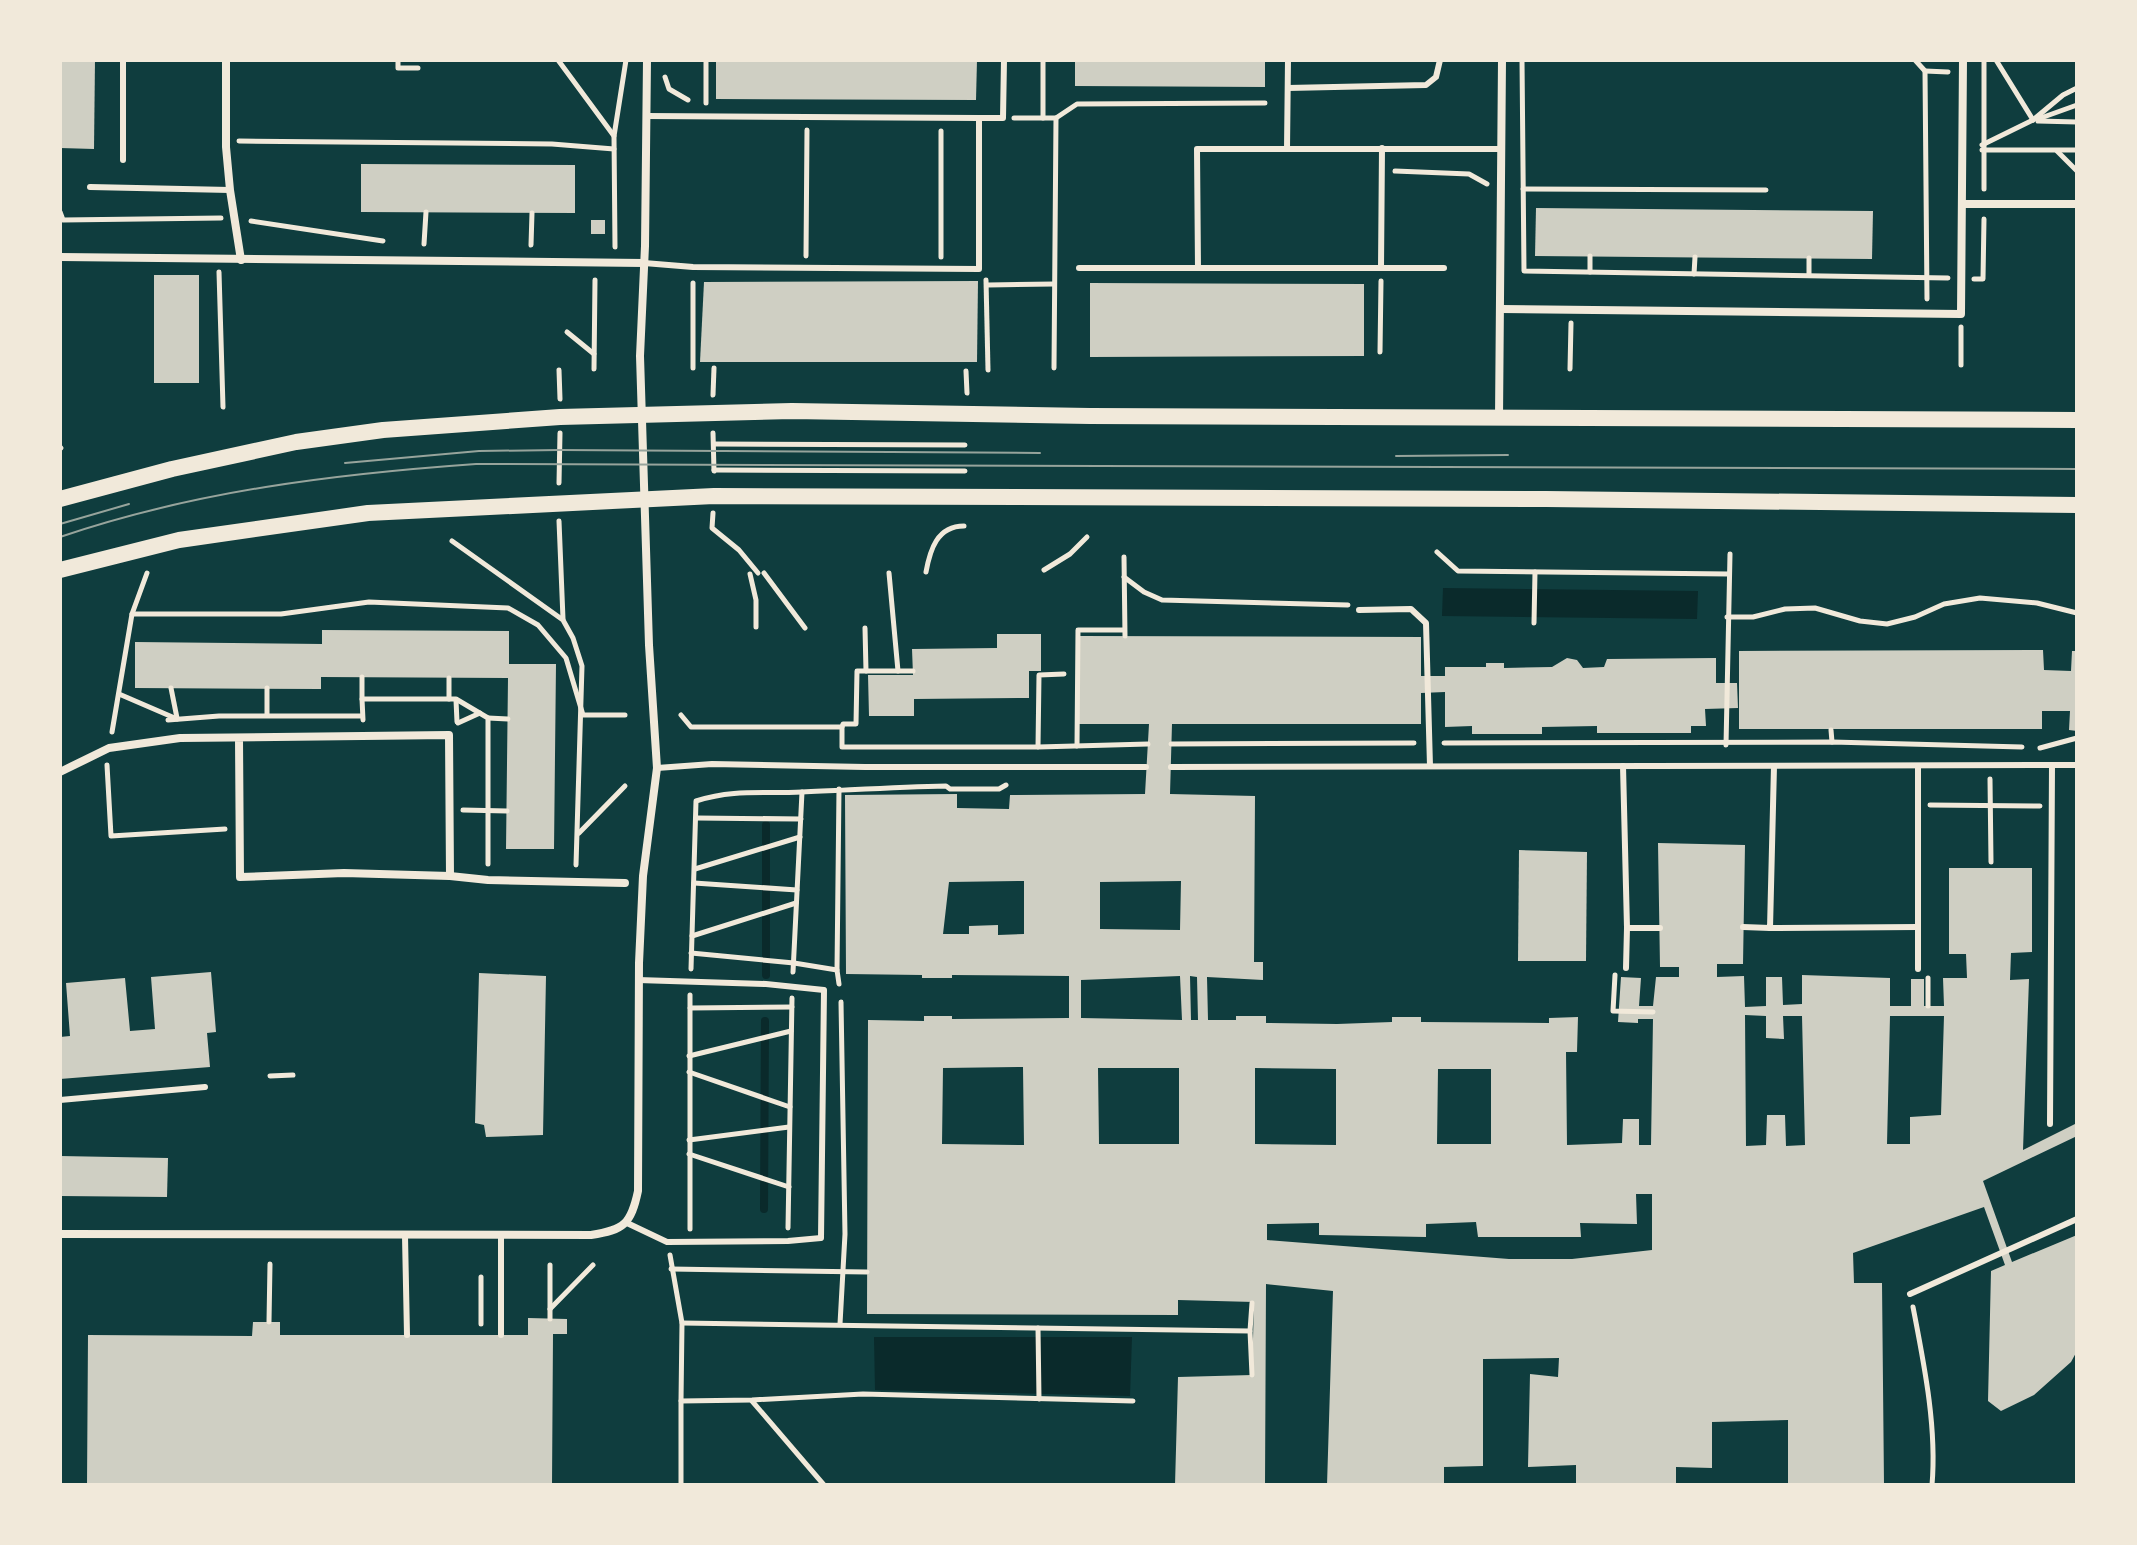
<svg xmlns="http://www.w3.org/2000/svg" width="2137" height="1545" font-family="'Open Sans',sans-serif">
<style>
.water{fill:#0a2a2b}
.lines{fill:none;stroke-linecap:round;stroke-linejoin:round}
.stream{stroke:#0a2a2b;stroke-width:8}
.building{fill:#cfcfc3;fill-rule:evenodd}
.path{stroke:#f1e9da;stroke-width:5}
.service{stroke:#f1e9da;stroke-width:6}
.minor{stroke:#f1e9da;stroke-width:8}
.secondary{stroke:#f1e9da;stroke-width:16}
.tram{stroke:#97a49c;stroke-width:2}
</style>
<rect width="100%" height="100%" fill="#0f3d3e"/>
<g class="water">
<polygon points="1443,588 1698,591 1697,619 1442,616"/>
<polygon points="874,1337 1132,1337 1130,1396 875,1390"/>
</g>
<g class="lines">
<g class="stream">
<polyline points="766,975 766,825"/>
<polyline points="764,1209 765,1021"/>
</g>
</g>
<g class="building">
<polygon points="60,60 95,60 94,149 60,148"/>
<polygon points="716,60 977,60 976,100 716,99"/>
<polygon points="1075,60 1265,60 1265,87 1075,86"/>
<polygon points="361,164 575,165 575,213 361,212"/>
<polygon points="1536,208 1873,211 1872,259 1535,256"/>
<rect x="591" y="220" width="14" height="14"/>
<rect x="154" y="275" width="45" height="108"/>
<polygon points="978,281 977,362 700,362 704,282"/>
<polygon points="1090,283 1364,284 1364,356 1090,357"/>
<polygon points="322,630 509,631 509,664 556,664 554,849 506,849 508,678 321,677 321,689 135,688 135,642 322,644"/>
<polygon points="997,634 1041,634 1041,671 1029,671 1029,698 914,699 914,716 869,716 868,675 913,675 912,649 997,648"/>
<path d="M1079,636L1421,637V676H1445V667H1486V663H1504V668L1552,667L1567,658L1577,660L1583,668L1604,667L1607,659L1716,658V683H1737L1738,708L1705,709L1706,726H1691V733H1597V726L1542,727V734H1472V726L1445,727V692L1421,693V724H1172L1170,794L1255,796L1254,962H1263V980L1207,977L1208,1020H1236V1016H1266V1023L1337,1024L1392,1022V1017H1421V1022L1549,1023V1018L1578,1017L1577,1052H1566L1567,1145L1622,1143L1623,1119H1639V1145H1651L1653,1019H1638V1023L1618,1022L1621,977L1641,978L1639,1006H1653L1656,977H1679V967H1660L1658,843L1745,845L1743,964H1717V977L1744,976L1745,1007L1766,1006V977H1782L1783,1005L1802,1004V975L1890,978V1006H1911V979H1924V1006H1944L1943,978H1967L1966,954H1949V868H2032V952L2011,953L2010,980L2029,979L2023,1150L2077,1123V1136L1983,1181L2012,1262L2077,1235V1351L2071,1362L2034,1395L2001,1411L1988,1401L1991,1271L2005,1265L1984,1207L1853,1253L1854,1283H1882L1884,1485H1788V1420L1712,1422V1468L1676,1467V1485H1576V1465L1528,1467L1530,1374L1558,1377L1559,1358L1483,1359V1466L1444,1467V1485H1327L1333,1291L1266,1284L1265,1485H1175L1178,1377L1252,1375L1254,1302L1178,1300V1315L867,1314L868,1020L924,1021V1016H952V1019L1069,1018V976L952,975V978H922V975L846,974L845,795L957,794V808L1009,809L1010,795L1145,794L1149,724H1078ZM1024,881V934L998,935V925L969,926V934H943L949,882ZM1181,881L1180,930L1100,929V882ZM1180,976L1182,1020L1081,1018V980ZM1190,976L1197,977L1198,1020H1191ZM1745,1015L1766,1016V1038L1784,1039L1783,1016H1802L1805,1145L1786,1146L1785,1115H1767L1766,1145L1746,1146ZM1890,1016H1944L1941,1115L1910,1117V1144H1887ZM1023,1067L1024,1145L942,1144L943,1068ZM1098,1068H1179V1144H1099ZM1255,1068L1336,1069V1145L1255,1144ZM1438,1069H1491V1144H1437ZM1636,1194H1652V1250L1572,1259H1509L1267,1240V1224L1319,1223V1235L1426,1237V1224L1476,1222L1478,1237H1581L1580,1223L1637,1224Z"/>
<polygon points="2043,650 2044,670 2071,671 2072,651 2077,651 2077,731 2069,730 2070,711 2042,711 2042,729 1739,729 1739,651"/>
<polygon points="1519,850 1587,852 1586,961 1518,961"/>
<polygon points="211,972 216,1032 207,1033 210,1067 60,1079 60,1037 70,1036 66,983 125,978 130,1031 155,1029 151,977"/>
<polygon points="479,973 546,976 543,1135 486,1137 484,1125 475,1123"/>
<polygon points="60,1156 168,1158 167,1197 60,1196"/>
<polygon points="528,1318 567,1319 567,1334 553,1334 552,1485 87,1485 88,1335 252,1336 253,1322 280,1322 280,1335 528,1335"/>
</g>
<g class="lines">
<g class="path">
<polyline points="398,60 398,68 418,68"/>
<polyline points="558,60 614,136 615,247"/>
<polyline points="706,60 706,103"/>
<polyline points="1522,60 1524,271 1948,278"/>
<polyline points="1915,60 1925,71 1927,299"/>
<polyline points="1996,60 2033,120"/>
<polyline points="1925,71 1948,72"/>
<polyline points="665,77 669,89 688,100"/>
<polyline points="1014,118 1056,118 1054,368"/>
<polyline points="1043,118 1043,60"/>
<polyline points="1056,118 1077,104 1265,103"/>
<polyline points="2038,119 2077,105"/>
<polyline points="2038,121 2077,122"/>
<polyline points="614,136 626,60"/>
<polyline points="239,141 552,144 614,149"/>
<polyline points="1982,145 2033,120 2063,95 2077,88"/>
<polyline points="1982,150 2077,150"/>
<polyline points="2057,151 2077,171"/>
<polyline points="1395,171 1469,174 1487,184"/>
<polyline points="1523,189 1766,190"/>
<polyline points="1984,189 1984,60"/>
<polyline points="60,212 63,220 221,218"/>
<polyline points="251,221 383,241"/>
<polyline points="424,244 426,212"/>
<polyline points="531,245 532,213"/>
<polyline points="806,256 807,130"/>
<polyline points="941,257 941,131"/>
<polyline points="219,272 223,407"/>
<polyline points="1590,272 1590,256"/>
<polyline points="1694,274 1695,257"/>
<polyline points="1809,275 1809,258"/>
<polyline points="1974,279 1983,279 1984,219"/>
<polyline points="986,280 988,370"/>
<polyline points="693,283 693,368"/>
<polyline points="988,285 1054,284"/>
<polyline points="1961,327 1961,365"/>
<polyline points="567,332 594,354"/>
<polyline points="1380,352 1381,281"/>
<polyline points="594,369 595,280"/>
<polyline points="1570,369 1571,323"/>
<polyline points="559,370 560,399"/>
<polyline points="966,371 967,393"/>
<polyline points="713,395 714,368"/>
<polyline points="713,433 714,471"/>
<polyline points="714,444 965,445"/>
<polyline points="60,447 61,448"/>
<polyline points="714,470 965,471"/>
<polyline points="559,483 560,433"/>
<polyline points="713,513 712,528 739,550 758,573"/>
<polyline points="559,521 563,619"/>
<polyline points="452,541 563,620 573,638 582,666 576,865"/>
<polyline points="1437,552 1458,571 1729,574"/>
<polyline points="1124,557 1125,636"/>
<polyline points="1044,570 1070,554 1087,537"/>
<path d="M926,572C930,550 937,526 964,526"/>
<polyline points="764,573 805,628"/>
<polyline points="750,574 756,600 756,627"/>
<polyline points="1124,577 1144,592 1162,600 1348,605"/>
<polyline points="132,614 281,614 369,602 508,608 538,625 566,658 583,715 625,715"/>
<polyline points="1727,617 1753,617 1785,609 1815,608 1860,621 1887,624 1915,617 1944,604 1980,598 2037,603 2077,613"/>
<polyline points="1534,623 1535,572"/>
<polyline points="865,628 866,671"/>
<polyline points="898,671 913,671"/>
<polyline points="171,688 177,718"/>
<polyline points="267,688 267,715"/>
<polyline points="119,694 177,719"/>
<polyline points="362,699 362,677"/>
<polyline points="449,699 449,678"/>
<polyline points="456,700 457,722"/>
<polyline points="681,715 691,727 842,727 842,747 1038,747 1039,675 1064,674"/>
<polyline points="488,718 508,719"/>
<polyline points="168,720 219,716 362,716"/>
<polyline points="363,720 362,699 456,699 488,718 488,864"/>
<polyline points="458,723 480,713"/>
<polyline points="842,727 843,724 856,724 857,671 898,671 889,573"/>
<polyline points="1831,730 1832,742"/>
<polyline points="112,732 132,614 147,573"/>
<polyline points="1444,743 1832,742 2022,747"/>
<polyline points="1171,744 1414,743"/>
<polyline points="1726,745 1730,554"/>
<polyline points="1077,746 1078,630 1124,630"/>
<polyline points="1038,747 1148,744"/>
<polyline points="2040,748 2077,738"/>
<polyline points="107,765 111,836 225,829"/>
<polyline points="1990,779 1991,862"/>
<polyline points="1930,805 2040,806"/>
<polyline points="463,810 507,811"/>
<polyline points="697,818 801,819"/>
<polyline points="579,833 625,786"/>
<polyline points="695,869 800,837"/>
<polyline points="694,883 797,890"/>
<polyline points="692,936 796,903"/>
<polyline points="691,953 794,963 837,970"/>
<path d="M691,969L696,801C735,789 762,794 802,792C850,790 898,787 946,786L950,789H999L1006,785"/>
<polyline points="793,972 802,792"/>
<polyline points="1615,975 1613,1011 1653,1012"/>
<polyline points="839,984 837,970 839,789"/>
<polyline points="1928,1006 1928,978"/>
<polyline points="690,1008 792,1007"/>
<polyline points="689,1056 791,1031"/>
<polyline points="689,1072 790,1107"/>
<polyline points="270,1076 293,1075"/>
<polyline points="689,1140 789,1127"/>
<polyline points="689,1154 789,1187"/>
<polyline points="788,1228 792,998"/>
<polyline points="690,1229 690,995"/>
<polyline points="670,1255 682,1323 681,1401 752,1400 863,1394 1133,1401"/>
<polyline points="550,1265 550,1319"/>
<polyline points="671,1269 867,1272"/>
<path d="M1913,1307C1924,1364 1937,1427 1932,1485"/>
<polyline points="550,1309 593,1265"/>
<polyline points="269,1322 270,1264"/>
<polyline points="682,1323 1250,1331 1252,1375"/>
<polyline points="481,1324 481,1277"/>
<polyline points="840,1324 845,1234 841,1002"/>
<polyline points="1038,1328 1039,1399"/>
<polyline points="1250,1331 1252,1303"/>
<polyline points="681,1401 681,1485"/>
<polyline points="752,1401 824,1485"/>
</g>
<g class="service">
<polyline points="123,60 123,160"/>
<polyline points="1288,88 1426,85 1436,77 1440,60"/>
<polyline points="979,118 1003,118 1004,60"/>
<polyline points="1382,148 1381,268 1198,268 1197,149 1501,149"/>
<polyline points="1287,149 1288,60"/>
<polyline points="90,187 230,190"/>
<polyline points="644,263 693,267 979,269 979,118 646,116"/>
<polyline points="1079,268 1198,268"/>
<polyline points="1381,268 1444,268"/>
<polyline points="1359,610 1411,609 1426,623 1430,766"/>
<polyline points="1623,766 1627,928 1660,928"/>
<polyline points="1171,767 2077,765"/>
<polyline points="657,768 712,764 865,767 1146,767"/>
<polyline points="1743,927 1770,928 1774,766"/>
<polyline points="1770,928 1918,927"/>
<polyline points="1626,968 1627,928"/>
<polyline points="1918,969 1918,766"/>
<polyline points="60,1100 205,1087"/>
<polyline points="2050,1124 2052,765"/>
<polyline points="627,1223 667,1242 788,1241 821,1238 824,990 766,984 638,980"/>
<polyline points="405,1236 407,1335"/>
<polyline points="1910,1294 2077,1219"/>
<polyline points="501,1335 501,1237"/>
</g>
<g class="minor">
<polyline points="226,60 226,147 230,190 241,260"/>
<polyline points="1962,204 2077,204"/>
<polyline points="60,257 644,263"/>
<polyline points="1501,309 1961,314 1963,60"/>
<polyline points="1499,418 1502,60"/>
<polyline points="60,772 109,748 180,738 449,735 450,876 344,873 240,877 239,739"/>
<polyline points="450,876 488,880 625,883"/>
<path d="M60,1234L591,1235C624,1230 631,1224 638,1191L639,963L643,876L657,768L649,645L640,356L645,246L647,60"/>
</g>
<g class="secondary">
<polyline points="60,499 172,469 296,442 383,430 560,417 792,411 1090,416 2077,420"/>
<polyline points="60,570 179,540 368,513 714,496 1546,499 2077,505"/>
</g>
<g class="tram">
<polyline points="1396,456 1508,455"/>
<polyline points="345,463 479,451 559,450 1040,453"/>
<polyline points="60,524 129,504"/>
<path d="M60,537C195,491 335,474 476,464L2077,469"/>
</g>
</g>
<rect width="2137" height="1545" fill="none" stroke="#f1e9da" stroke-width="124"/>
</svg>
